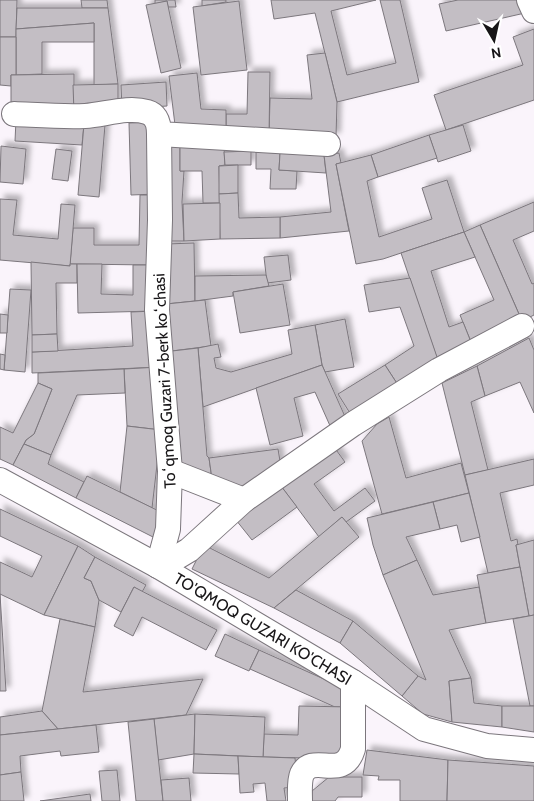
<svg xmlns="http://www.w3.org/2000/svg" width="534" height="801" font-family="Cabin,sans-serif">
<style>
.building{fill:#c3bec4;stroke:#7c777d;filter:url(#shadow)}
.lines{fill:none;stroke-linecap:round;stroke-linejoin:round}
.minor-casing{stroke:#7b767c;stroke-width:26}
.minor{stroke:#fff;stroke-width:24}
.labels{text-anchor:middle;stroke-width:5;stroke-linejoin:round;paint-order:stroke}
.street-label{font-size:16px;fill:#171517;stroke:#fff}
</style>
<defs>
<filter id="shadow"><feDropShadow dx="4.5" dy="-4.5" stdDeviation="2.5" flood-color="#0004"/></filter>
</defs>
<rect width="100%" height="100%" fill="#faf4fb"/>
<g class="building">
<polygon points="0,0 17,0 16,37 0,37"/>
<polygon points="81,0 107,0 108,8 82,8"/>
<polygon points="155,0 175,0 176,7 168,7 167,1 155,4"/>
<polygon points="202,0 226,0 226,2 202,6"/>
<polygon points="271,0 376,0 331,11 347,75 396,63 380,0 400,0 419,82 337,102 315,13 274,19"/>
<polygon points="458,0 523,0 525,13 446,31 439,4"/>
<polygon points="167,1 181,68 161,73 146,5"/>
<polygon points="239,1 247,70 201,75 193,7"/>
<polygon points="17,8 108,8 118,84 94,85 94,23 16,29"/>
<polygon points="94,23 94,42 42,42 42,74 16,75 16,29"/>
<polygon points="534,29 534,100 446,130 434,95 523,65 513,37"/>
<polygon points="0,37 16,37 16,75 11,75 11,86 0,85"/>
<polygon points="325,53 337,102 336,137 269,136 270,98 312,99 307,55"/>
<polygon points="248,72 270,72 269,136 226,135 226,114 247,114"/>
<polygon points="197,73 201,109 226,110 226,135 175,125 169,76"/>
<polygon points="74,74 74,112 11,112 11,75"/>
<polygon points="166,82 167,106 122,109 121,85"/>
<polygon points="118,84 118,112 74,112 73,85"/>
<polygon points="16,120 84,124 82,145 15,141"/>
<polygon points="155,122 157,194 131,195 129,123"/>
<polygon points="84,124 105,125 99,197 78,195"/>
<polygon points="463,125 471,151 438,162 429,135"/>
<polygon points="429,135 437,158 378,177 371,155"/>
<polygon points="1,146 26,149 23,184 0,182"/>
<polygon points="174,146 180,146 180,171 184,171 182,202 184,241 164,241 169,148"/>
<polygon points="180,146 224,148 225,165 219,166 220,203 203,203 202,171 180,171"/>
<polygon points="56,149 72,151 68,181 52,179"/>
<polygon points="251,151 251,165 225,165 224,152"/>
<polygon points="256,152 280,153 279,170 297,171 296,189 270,189 271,169 256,169"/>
<polygon points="280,153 324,155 326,173 279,170"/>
<polygon points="339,153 341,163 336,164 349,231 280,238 280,217 331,212 324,155"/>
<polygon points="371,155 378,177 367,181 379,237 432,219 422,188 447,180 464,232 383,259 356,264 336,164"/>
<polygon points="238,165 238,193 219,194 219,166"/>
<polygon points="238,193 239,218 280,217 280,238 220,239 219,194"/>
<polygon points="140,195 154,195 153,265 70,264 73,228 94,228 94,245 139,245"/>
<polygon points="0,199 17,200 13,235 58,239 61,204 75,205 70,266 0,260"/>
<polygon points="534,202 534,231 513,240 532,284 534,283 534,315 522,321 480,225"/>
<polygon points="220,203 220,239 184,241 183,204"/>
<polygon points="480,225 522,321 473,347 460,315 494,300 464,232"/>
<polygon points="464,232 475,257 431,271 449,327 463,322 473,347 439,364 401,253"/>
<polygon points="194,243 195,301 166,304 166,244"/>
<polygon points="288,255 291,280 267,283 264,257"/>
<polygon points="31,262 70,266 70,264 77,264 77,283 56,283 57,334 32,335"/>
<polygon points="77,264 102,264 101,294 133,295 133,265 153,265 154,311 78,313"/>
<polygon points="266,275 269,286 233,292 233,296 195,301 195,276"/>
<polygon points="410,278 438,360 398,385 385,365 414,346 400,307 369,312 364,285"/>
<polygon points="283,284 290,325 240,333 233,292"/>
<polygon points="10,289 31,290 25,372 4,370"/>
<polygon points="205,300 211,346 172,351 166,304"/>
<polygon points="154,311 159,367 32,373 32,352 133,346 131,312"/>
<polygon points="0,314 8,315 7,333 0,333"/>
<polygon points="345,319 354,367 325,372 322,365 315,325"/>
<polygon points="315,325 322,365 203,407 198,348 218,344 221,357 214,358 216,368 231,372 292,354 288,330"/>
<polygon points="57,334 58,351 32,352 32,335"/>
<polygon points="529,338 534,350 534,413 520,382 485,396 477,366"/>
<polygon points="198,348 207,456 209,458 212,479 179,467 172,351"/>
<polygon points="0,354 5,355 4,370 0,369"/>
<polygon points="322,365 347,421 331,428 315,392 294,398 303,436 270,445 256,388"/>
<polygon points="385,365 398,385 353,418 338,394"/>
<polygon points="477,366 485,396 471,402 488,470 465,475 442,383"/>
<polygon points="159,367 161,430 127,426 124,369"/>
<polygon points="124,369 125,393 77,395 51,455 24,444 26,440 34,434 52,389 38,383 38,373"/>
<polygon points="38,383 52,389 34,434 26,440 13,465 0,459 0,427 13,433"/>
<polygon points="389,417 406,478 461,463 469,493 382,514 362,441 377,424"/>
<polygon points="127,426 161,430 152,508 120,492"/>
<polygon points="24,444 51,455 48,464 84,482 76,498 13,465"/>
<polygon points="334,447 345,462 314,484 334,511 365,488 375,501 346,522 342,517 319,537 281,486"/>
<polygon points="278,449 281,467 246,492 212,479 209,458"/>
<polygon points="534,459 534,485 500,493 511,541 517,539 518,545 516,545 520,567 488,573 465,475"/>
<polygon points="87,476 165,514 153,537 76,498"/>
<polygon points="281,486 297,507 252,540 236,520"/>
<polygon points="469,493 480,537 461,542 457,525 440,529 433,502"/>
<polygon points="433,502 440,529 406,537 417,560 383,575 373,545 367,518"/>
<polygon points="0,509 78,546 44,615 0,594 0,562 32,577 42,556 0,536"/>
<polygon points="342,517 359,537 274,608 192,569 204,545 269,578"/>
<polygon points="534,540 534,615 529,616 516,545"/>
<polygon points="78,546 95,557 84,578 91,581 99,600 95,627 44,615"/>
<polygon points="95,557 146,585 142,592 134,587 121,612 99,600 91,581 84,578"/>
<polygon points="417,560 433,595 479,587 486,623 449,630 471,678 449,681 452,722 423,714 402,696 418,676 426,680 383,575"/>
<polygon points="520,567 529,616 486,623 477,575"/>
<polygon points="134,587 217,630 206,650 142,617 133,636 114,626"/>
<polygon points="296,590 353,621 340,643 274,608"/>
<polygon points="0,594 6,691 0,691"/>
<polygon points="534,615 534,706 530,706 513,619"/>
<polygon points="60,619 95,627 83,692 203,679 186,715 58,729 42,711"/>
<polygon points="353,621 418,676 402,696 340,643"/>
<polygon points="225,634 259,650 249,671 215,656"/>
<polygon points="259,650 344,688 350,707 335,707 250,669"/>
<polygon points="471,678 474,703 502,706 502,727 452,722 449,681"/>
<polygon points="299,706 350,707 348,759 263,757 264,734 298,735"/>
<polygon points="502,706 534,706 534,732 502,727"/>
<polygon points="42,711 58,729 0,735 0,717"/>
<polygon points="195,714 194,754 158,760 154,719"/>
<polygon points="195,714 265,717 263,757 194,754"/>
<polygon points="154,719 163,801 136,801 128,722"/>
<polygon points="96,725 99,752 61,756 60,751 20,756 21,772 0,775 0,735"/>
<polygon points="367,750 448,760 447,801 400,801 400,780 378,780 379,776 363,775"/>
<polygon points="194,754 238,756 239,774 193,773"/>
<polygon points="238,756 295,758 298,787 284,788 286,801 267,801 265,783 253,784 254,792 240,793"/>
<polygon points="448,760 534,766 534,801 447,801"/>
<polygon points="117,770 120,801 102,801 99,771"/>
<polygon points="21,772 24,801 0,801 0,775"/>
<polygon points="329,777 362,777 362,797 338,797 335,801 311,801 312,791"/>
<polygon points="189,778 191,801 163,801 161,780"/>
<polygon points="90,794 91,801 40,801"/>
</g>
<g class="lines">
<g class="minor-casing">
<g id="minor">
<polyline points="529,0 534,11"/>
<path d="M14,114C37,115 61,117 85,116C104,115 128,106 147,112C157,115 159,125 159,134L328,144"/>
<polyline points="170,471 244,500"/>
<path id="s1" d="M0,480L158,566L353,682L424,729L487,746L534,750"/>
<polyline points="158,566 169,562 189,550 244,500 353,424 439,370 522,326"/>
<polyline points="158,566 168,529 170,471 157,310 160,220 159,134"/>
<path d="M300,801C300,793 299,781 302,774C313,752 343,782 353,749V682"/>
</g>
</g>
<use href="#minor" class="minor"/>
</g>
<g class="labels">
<g class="street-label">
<text transform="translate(164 381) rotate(-93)" y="6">Toʻqmoq Guzari 7-berk koʻchasi</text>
<text dy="6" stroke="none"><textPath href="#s1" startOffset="302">TO'QMOQ GUZARI KO'CHASI</textPath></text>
</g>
</g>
<g transform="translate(494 40) rotate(171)" stroke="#ffffff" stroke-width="4" paint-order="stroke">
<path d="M0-4L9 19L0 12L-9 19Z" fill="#171517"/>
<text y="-8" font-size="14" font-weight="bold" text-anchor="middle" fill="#171517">N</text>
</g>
</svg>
